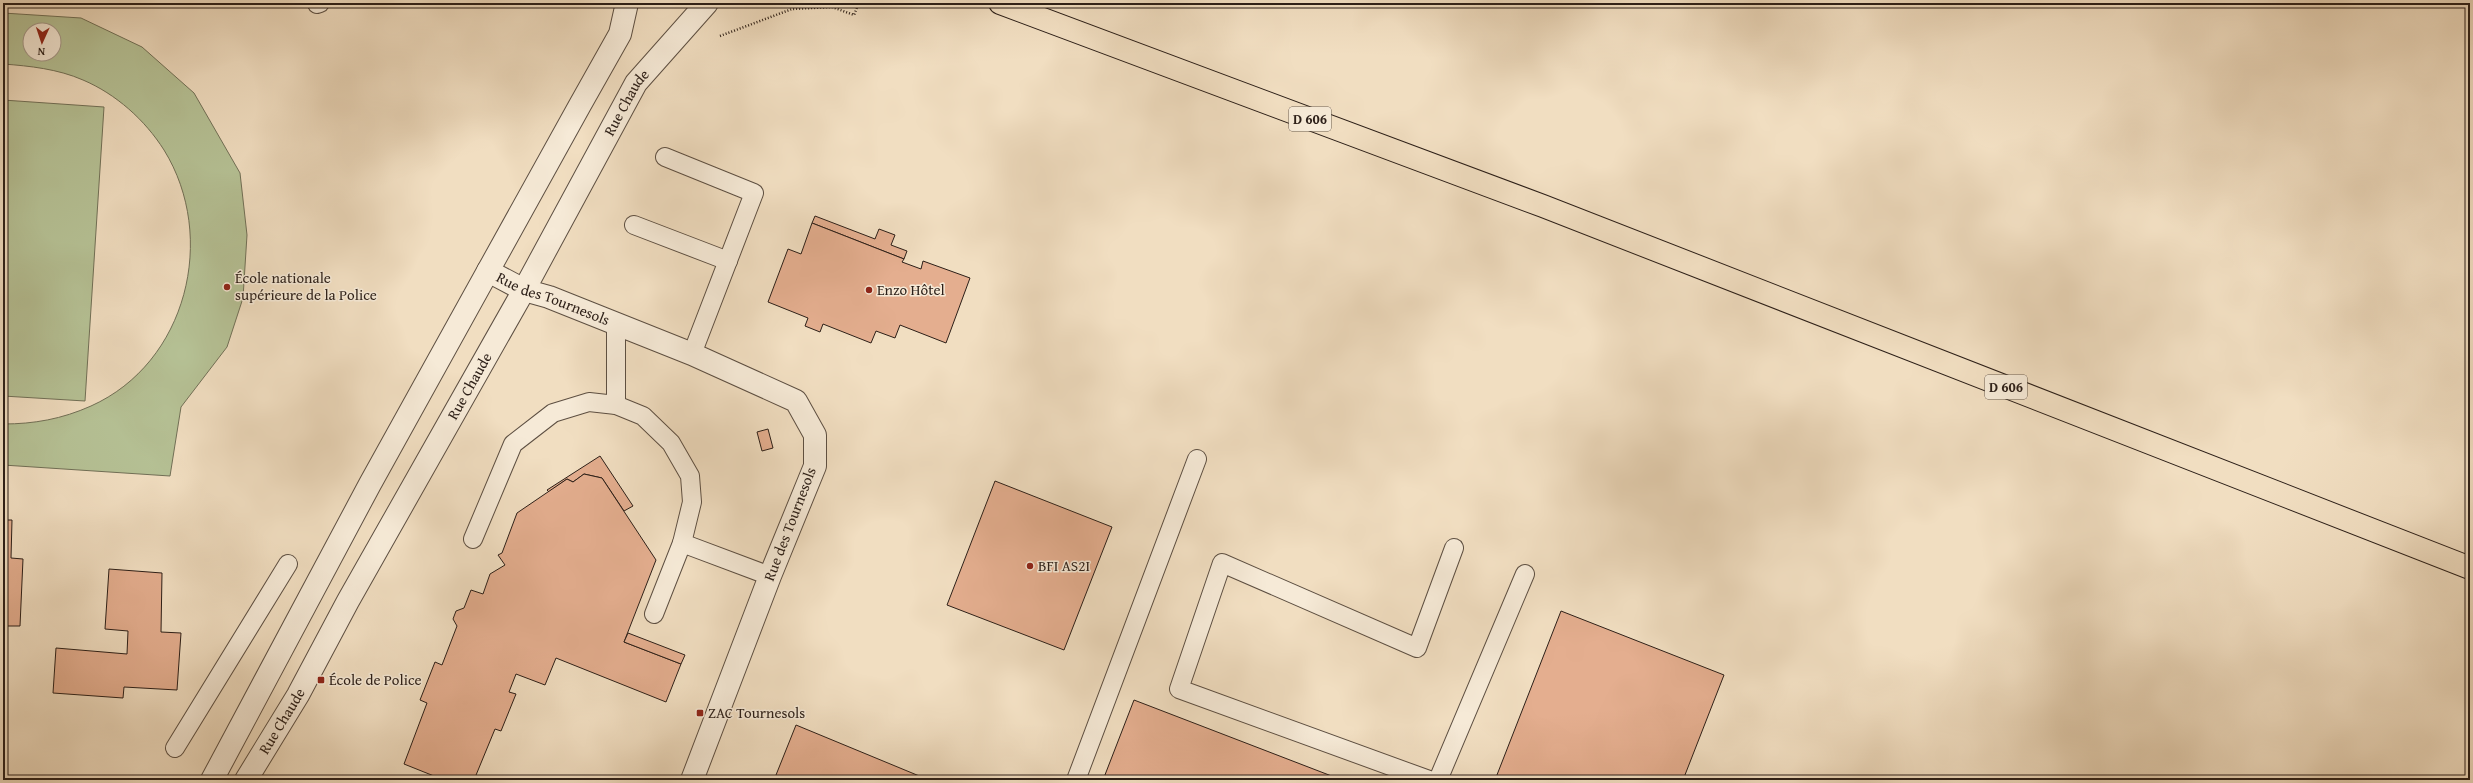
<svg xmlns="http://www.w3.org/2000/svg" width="2473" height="783" font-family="'Gentium Book Plus',serif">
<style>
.green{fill:#b6c296;stroke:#717057;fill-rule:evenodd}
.building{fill:#e4ae8f;stroke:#2c1f18}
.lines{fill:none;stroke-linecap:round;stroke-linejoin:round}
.service-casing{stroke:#5d4f42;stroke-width:20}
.minor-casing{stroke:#5d4f42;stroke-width:24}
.tertiary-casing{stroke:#5d4f42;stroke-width:24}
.primary-casing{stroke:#2c1f18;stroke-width:24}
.path{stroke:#2c1f18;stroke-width:2.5;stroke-dasharray:1 2;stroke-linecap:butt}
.service{stroke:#f6ead7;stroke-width:18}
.minor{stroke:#f6ead7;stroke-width:22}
.tertiary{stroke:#f6ead7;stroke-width:22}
.primary{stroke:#f1dec1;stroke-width:22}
.poi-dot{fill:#8f2418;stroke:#f6ead7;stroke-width:1.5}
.labels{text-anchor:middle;stroke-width:3;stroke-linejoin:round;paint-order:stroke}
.shield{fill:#f6ead7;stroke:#695c51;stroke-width:1}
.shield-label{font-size:14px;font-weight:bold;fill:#2c1f18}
.street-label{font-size:15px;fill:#2c1f18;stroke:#f6ead7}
.poi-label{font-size:15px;fill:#2c1f18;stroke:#f6ead7;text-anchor:start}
</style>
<rect width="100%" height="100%" fill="#f1dec1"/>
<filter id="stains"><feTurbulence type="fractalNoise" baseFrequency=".005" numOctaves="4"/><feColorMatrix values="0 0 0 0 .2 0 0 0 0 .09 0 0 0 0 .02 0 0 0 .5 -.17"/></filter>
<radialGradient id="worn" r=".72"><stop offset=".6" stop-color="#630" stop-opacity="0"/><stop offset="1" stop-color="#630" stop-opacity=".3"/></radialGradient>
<g class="green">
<path d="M3,13L81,18L142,47L194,93L240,173L247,235L243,298L227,347L181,407L170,476L3,465V424C34,424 62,419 91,406C187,363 218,237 164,150C145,120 116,94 83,80C58,69 30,66 3,64ZM30,30H54V54H30Z"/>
<polygon points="3,100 104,107 85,401 3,396"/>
</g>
<g class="building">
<polygon points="815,216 875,239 879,229 895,235 891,245 907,251 904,259 812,223"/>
<polygon points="812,223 904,259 902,262 921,269 923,261 970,278 946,343 900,325 895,338 876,331 871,343 823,324 820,332 805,326 808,318 768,302 788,249 801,254"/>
<polygon points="768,429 773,448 762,451 757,432"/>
<polygon points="600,456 633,506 624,511 602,478 584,474 573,482 567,479 549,492 547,490"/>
<polygon points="584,474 602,478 656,560 624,642 681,664 666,702 556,658 545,685 516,674 509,692 516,694 501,731 495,729 474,780 444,780 404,764 427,703 420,700 435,662 442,665 457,626 453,619 456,611 464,608 471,590 483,594 490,574 505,565 498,555 502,553 517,513 567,479 573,482"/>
<polygon points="995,481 1112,527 1064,650 947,605"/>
<polygon points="3,520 12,520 11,558 23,559 20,626 3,626"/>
<polygon points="109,569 162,573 161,632 181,633 177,690 124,687 123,698 53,693 56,648 127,654 128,631 105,629"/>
<polygon points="1561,611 1724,675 1683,780 1495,780"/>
<polygon points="628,633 685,655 681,664 624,642"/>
<polygon points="1134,700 1342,780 1103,780"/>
<polygon points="796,725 929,780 774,780"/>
</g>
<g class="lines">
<g class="service-casing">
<g id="service">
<polyline points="317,4 320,3"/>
<polyline points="665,157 754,193 692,354"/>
<polyline points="634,225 728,261"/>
<polyline points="616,405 616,324"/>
<polyline points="473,539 513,444 553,413 589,402 616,405 643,416 671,443 690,476 692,502 682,543 654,614"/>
<polyline points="682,543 770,576"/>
<polyline points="175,748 288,564"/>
<polyline points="1076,780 1197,459"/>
<polyline points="1429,780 1179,689 1222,563 1417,648 1454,548"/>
<polyline points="1438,780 1525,574"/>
</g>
</g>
<g class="minor-casing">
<g id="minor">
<path id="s1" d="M488,271L524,290L549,297L692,354L796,401L815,435V466L770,576L692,780"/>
</g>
</g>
<g class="tertiary-casing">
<g id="tertiary">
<polyline points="212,780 370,484 580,105 620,34 627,3"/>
<path id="s2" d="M246,780L298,695L348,601L524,290L636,83L707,3"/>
</g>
</g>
<g class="primary-casing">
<polyline id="primary" points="1000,3 1543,206 2470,568"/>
</g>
<polyline class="path" points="720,36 792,9 832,7 854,15 859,3"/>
<use href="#service" class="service"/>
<use href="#minor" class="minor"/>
<use href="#tertiary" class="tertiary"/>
<use href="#primary" class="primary"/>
</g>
<g class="poi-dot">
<circle cx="227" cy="287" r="4"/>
<circle cx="869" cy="290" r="4"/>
<circle cx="1030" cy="566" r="4"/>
<rect x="317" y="676" width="8" height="8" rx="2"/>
<rect x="696" y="709" width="8" height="8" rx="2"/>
</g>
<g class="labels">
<g class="shield">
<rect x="1289" y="107" width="42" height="24" rx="3"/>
<rect x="1985" y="375" width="42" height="24" rx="3"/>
</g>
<g class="shield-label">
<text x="1310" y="124">D 606</text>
<text x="2006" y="392">D 606</text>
</g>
<g class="street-label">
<text dy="5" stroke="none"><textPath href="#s2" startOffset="777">Rue Chaude</textPath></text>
<text dy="5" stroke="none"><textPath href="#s1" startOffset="71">Rue des Tournesols</textPath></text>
<text dy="5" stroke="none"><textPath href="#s2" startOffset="453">Rue Chaude</textPath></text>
<text transform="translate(790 524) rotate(-69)" y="5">Rue des Tournesols</text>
<text dy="5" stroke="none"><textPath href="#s2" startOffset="69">Rue Chaude</textPath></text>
</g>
<g class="poi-label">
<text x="235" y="283">École nationale<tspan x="235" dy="17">supérieure de la Police</tspan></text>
<text x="877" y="295">Enzo Hôtel</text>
<text x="1038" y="571">BFI AS2I</text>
<text x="329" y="685">École de Police</text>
<text x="708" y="718">ZAC Tournesols</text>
</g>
</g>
<rect width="2473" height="783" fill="none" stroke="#f1dec1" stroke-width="16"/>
<rect x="4" y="4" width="2465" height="775" fill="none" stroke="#2c1f18" stroke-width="2"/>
<rect x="8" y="8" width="2457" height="767" fill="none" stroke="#2c1f18"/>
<g transform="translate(42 42) rotate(183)"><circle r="19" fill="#f6ead7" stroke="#a5998b"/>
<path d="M0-3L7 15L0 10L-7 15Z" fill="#8f2418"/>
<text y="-6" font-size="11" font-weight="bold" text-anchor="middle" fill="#2c1f18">N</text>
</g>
<rect width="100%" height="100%" filter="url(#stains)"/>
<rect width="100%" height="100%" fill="url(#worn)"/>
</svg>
